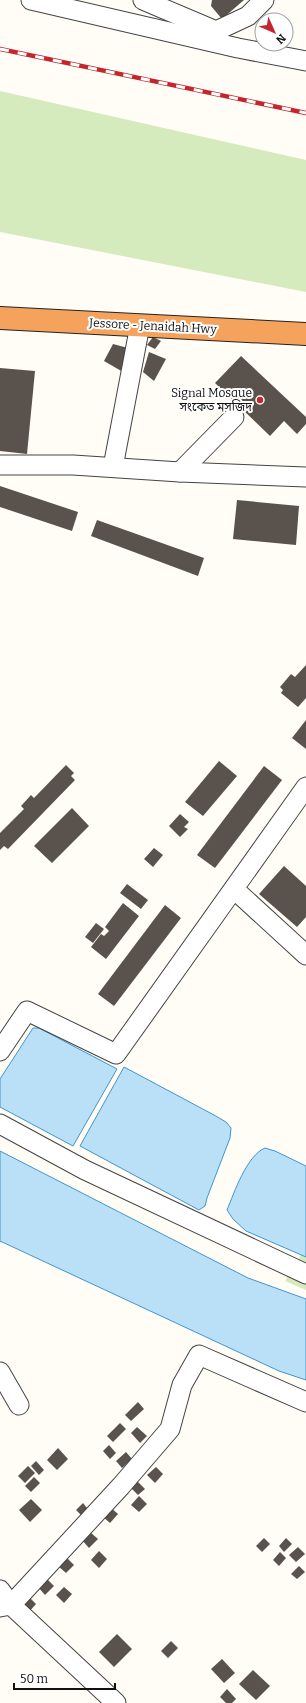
<svg xmlns="http://www.w3.org/2000/svg" width="306" height="1703" font-family="Bitter,'Noto Sans Bengali',serif">
<style>
.green{fill:#d5ebbd}
.water{fill:#b9e0f7;stroke:#3f96cf}
.building{fill:#5a524d}
.lines{fill:none;stroke-linecap:round;stroke-linejoin:round}
.minor-casing{stroke:#444;stroke-width:21}
.highway-casing{stroke:#222;stroke-width:24}
.minor{stroke:#fff;stroke-width:19}
.highway{stroke:#f5a25d;stroke-width:22}
.rail-casing{stroke:#c4262e;stroke-width:4.5}
.rail{stroke:#fff;stroke-width:3;stroke-dasharray:9;stroke-linecap:butt}
.poi-dot{fill:#c4262e;stroke:#fff;stroke-width:1.5}
.labels{text-anchor:middle;stroke-width:4;stroke-linejoin:round;paint-order:stroke}
.street-label{font-size:12px;fill:#111;stroke:#fff}
.poi-label{font-size:12px;fill:#111;stroke:#fff;text-anchor:end}
</style>
<rect width="100%" height="100%" fill="#fffdf5"/>
<g class="green">
<polygon points="0,91 306,160 306,292 0,232"/>
<polygon points="306,1247 306,1290 285,1281"/>
</g>
<g class="water">
<polygon points="33,1028 39,1028 117,1069 73,1146 0,1107 0,1079"/>
<polygon points="124,1067 214,1115 226,1122 231,1128 230,1138 207,1198 205,1206 199,1210 80,1146"/>
<path d="M265,1148L275,1151L306,1166V1257L246,1231L233,1219L227,1210C234,1193 247,1155 265,1148Z"/>
<polygon points="0,1151 248,1278 306,1299 306,1380 279,1371 0,1241"/>
</g>
<g class="building">
<polygon points="212,0 244,0 222,19 211,6"/>
<polygon points="153,337 161,341 155,349 147,345"/>
<polygon points="113,344 128,348 123,372 104,361"/>
<polygon points="149,352 166,359 154,381 143,372"/>
<polygon points="241,356 306,417 306,424 297,434 284,421 270,436 215,383"/>
<polygon points="0,368 35,371 27,454 0,451"/>
<polygon points="0,486 78,512 72,531 0,507"/>
<polygon points="237,500 299,506 296,545 233,539"/>
<polygon points="97,520 204,558 198,576 91,536"/>
<polygon points="306,665 306,698 298,707 281,693 283,690 280,687 291,674 295,677"/>
<polygon points="306,720 306,749 292,738"/>
<polygon points="219,761 237,776 203,816 185,802"/>
<polygon points="66,765 74,773 71,776 75,780 8,849 4,846 0,850 0,833 24,809 21,806 31,795 34,798"/>
<polygon points="264,766 282,780 215,868 197,855"/>
<polygon points="72,808 89,826 52,863 34,846"/>
<polygon points="180,814 189,822 184,827 188,829 180,837 169,826"/>
<polygon points="154,848 163,855 153,867 144,859"/>
<polygon points="284,866 306,886 306,917 297,927 259,894"/>
<polygon points="127,884 148,900 141,909 120,893"/>
<polygon points="123,903 139,916 106,959 91,947 101,934 104,936 109,931 105,927"/>
<polygon points="165,905 181,918 114,1006 98,994"/>
<polygon points="96,923 104,929 93,943 85,937"/>
<polygon points="138,1402 144,1409 131,1421 125,1415"/>
<polygon points="120,1423 126,1429 113,1442 107,1436"/>
<polygon points="137,1427 147,1436 140,1443 131,1433"/>
<polygon points="109,1445 116,1453 110,1459 103,1451"/>
<polygon points="58,1448 68,1459 57,1470 47,1460"/>
<polygon points="126,1452 132,1459 122,1468 116,1461"/>
<polygon points="36,1461 44,1470 39,1475 31,1466"/>
<polygon points="28,1466 35,1473 25,1483 18,1476"/>
<polygon points="156,1467 163,1474 155,1483 147,1475"/>
<polygon points="34,1477 40,1483 31,1492 25,1486"/>
<polygon points="135,1479 145,1489 138,1495 129,1486"/>
<polygon points="139,1496 147,1504 139,1512 131,1505"/>
<polygon points="31,1499 42,1510 30,1522 19,1510"/>
<polygon points="83,1503 87,1508 81,1515 76,1510"/>
<polygon points="110,1507 118,1514 110,1523 102,1516"/>
<polygon points="90,1532 98,1539 89,1548 82,1540"/>
<polygon points="264,1538 270,1544 262,1552 256,1546"/>
<polygon points="286,1538 292,1544 284,1552 279,1546"/>
<polygon points="298,1547 305,1554 296,1562 289,1555"/>
<polygon points="99,1551 107,1559 99,1568 91,1560"/>
<polygon points="280,1552 286,1558 279,1566 273,1560"/>
<polygon points="66,1557 74,1565 66,1573 58,1566"/>
<polygon points="299,1566 305,1572 297,1579 291,1574"/>
<polygon points="46,1578 54,1586 45,1595 38,1587"/>
<polygon points="64,1587 72,1594 64,1603 56,1595"/>
<polygon points="28,1596 36,1604 28,1613 20,1605"/>
<polygon points="117,1634 132,1649 114,1667 99,1652"/>
<polygon points="171,1641 178,1648 168,1658 161,1651"/>
<polygon points="222,1659 235,1673 224,1683 211,1669"/>
<polygon points="253,1670 270,1686 256,1700 239,1684"/>
<polygon points="227,1689 236,1699 232,1703 226,1703 220,1697"/>
</g>
<g class="lines">
<g class="minor-casing">
<g id="minor">
<polyline points="31,0 238,48 306,61"/>
<polyline points="143,0 216,31 248,16 264,0"/>
<polyline points="0,465 73,465 180,472 306,477"/>
<polyline points="113,467 140,325"/>
<polyline points="180,472 234,417"/>
<polyline points="234,889 306,955"/>
<polyline points="0,1051 27,1011 116,1054 306,787"/>
<polyline points="0,1124 85,1170 306,1274"/>
<polyline points="0,1372 19,1405"/>
<polyline points="0,1590 11,1605 121,1486 170,1429 182,1385 199,1355 306,1402"/>
<polyline points="0,1607 11,1605 116,1703"/>
</g>
</g>
<g class="highway-casing">
<polyline id="highway" points="0,318 306,334"/>
</g>
<use href="#minor" class="minor"/>
<use href="#highway" class="highway"/>
<g class="rail-casing">
<polyline id="rail" points="0,49 306,113"/>
</g>
<use href="#rail" class="rail"/>
</g>
<circle class="poi-dot" cx="260" cy="400" r="4"/>
<g class="labels">
<g class="street-label">
<text transform="translate(153 326) rotate(3)" y="4">Jessore - Jenaidah Hwy</text>
</g>
<g class="poi-label">
<text x="252" y="397">Signal Mosque<tspan x="252" dy="14">সংকেত মসজিদ</tspan></text>
</g>
</g>
<g transform="translate(274 32) rotate(135)"><circle r="19" fill="#ffffff" stroke="#a0a0a0"/>
<path d="M0-3L7 15L0 10L-7 15Z" fill="#c4262e"/>
<text y="-6" font-size="11" font-weight="bold" text-anchor="middle" fill="#111111">N</text>
</g>
<path d="M14 1683v6h101v-6" fill="none" stroke="#111111" stroke-width="2"/>
<text x="20" y="1683" font-size="12" fill="#111111" stroke="#ffffff" stroke-width="3" paint-order="stroke">50 m</text>
</svg>
